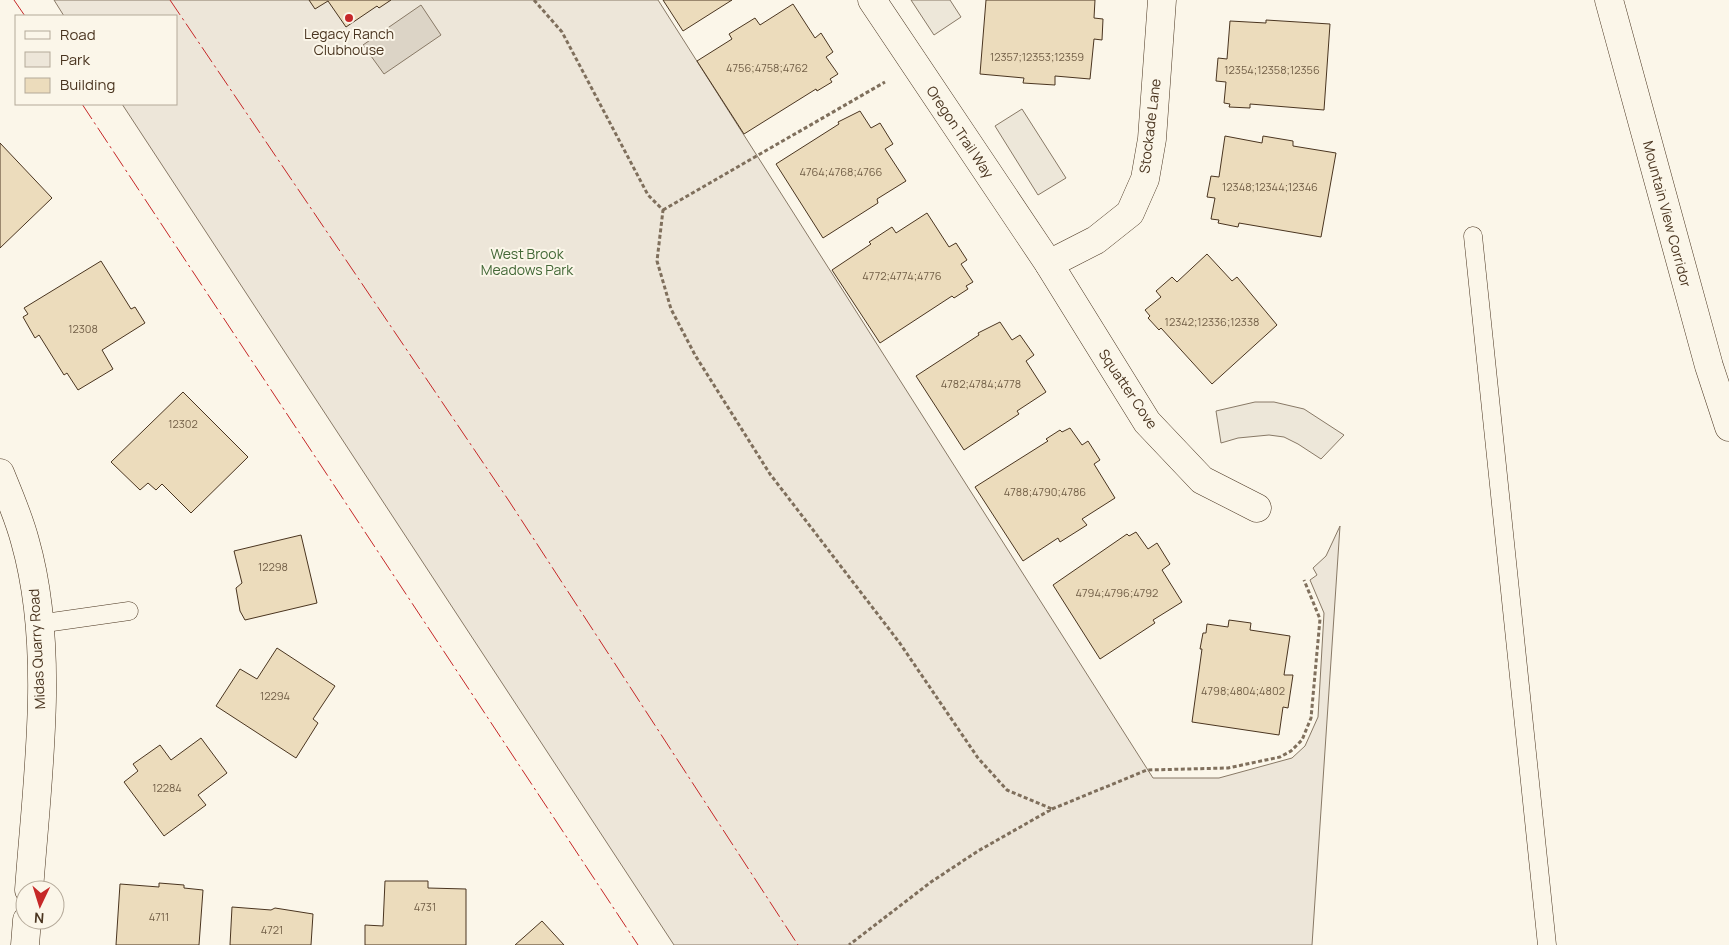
<svg xmlns="http://www.w3.org/2000/svg" width="1729" height="945" font-family="Manrope,sans-serif">
<style>
.green{fill:#ede6d9;stroke:#887966}
.parking{fill:#ede7d9;stroke:#887966}
.water{fill:#dcd4c6;stroke:#887966}
.building{fill:#ecdcbc;stroke:#4a3520}
.lines{fill:none;stroke-linecap:round;stroke-linejoin:round}
.service-casing{stroke:#4a3520;stroke-width:19}
.minor-casing{stroke:#4a3520;stroke-width:29}
.trunk-casing{stroke:#4a3520;stroke-width:29}
.path{stroke:#7f6f5c;stroke-width:3;stroke-dasharray:4 2.5;stroke-linecap:butt}
.service{stroke:#fbf6e9;stroke-width:18}
.minor{stroke:#fbf6e9;stroke-width:28}
.trunk{stroke:#fbf6e9;stroke-width:28}
.power{stroke:#c62828;stroke-width:1;stroke-dasharray:18 4 2.5 4;stroke-linecap:butt}
.poi-dot{fill:#c62828;stroke:#fbf6e9;stroke-width:2}
.labels{text-anchor:middle;stroke-width:4;stroke-linejoin:round;paint-order:stroke}
.number-label{font-size:11px;fill:#725f47}
.poi-label{font-size:14px;fill:#4a3520;stroke:#fbf6e9}
.street-label{font-size:14px;fill:#4a3520;stroke:#fbf6e9}
.park-label{font-size:14px;fill:#436837;stroke:#fbf6e9}
</style>
<rect width="100%" height="100%" fill="#fbf6e9"/>
<polygon class="green" points="54,0 658,0 1153,778 1219,778 1292,758 1305,746 1318,717 1324,613 1310,580 1317,575 1313,568 1326,556 1340,526 1312,945 674,945 122,104 176,104 176,16 64,16"/>
<g class="parking">
<polygon points="911,0 950,0 961,17 934,35"/>
<polygon points="1022,109 1066,178 1038,195 995,126"/>
<polygon points="1255,402 1274,402 1304,409 1344,435 1321,459 1298,444 1284,437 1269,435 1238,438 1221,443 1216,411"/>
</g>
<polygon class="water" points="421,5 441,35 384,74 363,45"/>
<g class="building">
<polygon points="309,0 391,0 379,8 377,6 346,27 328,1 315,9"/>
<polygon points="663,0 732,0 683,31"/>
<polygon points="986,0 1095,0 1094,18 1103,19 1102,40 1094,39 1090,79 1055,76 1055,85 1023,83 1024,78 980,74"/>
<polygon points="793,4 815,38 821,33 833,52 826,57 838,74 830,79 832,82 817,91 816,89 744,134 697,61 732,39 729,34 755,18 760,25"/>
<polygon points="1266,20 1330,24 1324,110 1250,104 1250,108 1229,107 1230,104 1224,103 1226,82 1216,81 1218,58 1227,59 1230,21 1266,23"/>
<polygon points="860,111 871,128 880,123 893,144 885,149 906,181 877,199 878,203 823,238 776,164 839,124 838,122"/>
<polygon points="1225,136 1262,143 1263,136 1293,141 1293,146 1336,153 1321,237 1239,223 1238,227 1218,223 1219,220 1211,219 1215,198 1207,197 1211,176 1219,177"/>
<polygon points="0,143 52,198 0,248"/>
<polygon points="927,213 949,247 956,243 967,260 961,264 973,282 966,286 968,289 954,298 952,296 880,343 832,270 871,244 869,242 892,227 896,233"/>
<polygon points="1207,254 1232,281 1237,277 1277,325 1212,384 1161,328 1159,330 1148,318 1150,316 1145,310 1161,297 1156,291 1172,277 1177,282"/>
<polygon points="101,261 131,309 135,307 145,323 102,350 113,369 78,390 67,373 64,375 39,335 35,338 23,317 28,314 24,308"/>
<polygon points="1000,322 1012,340 1020,335 1034,355 1026,361 1046,392 1017,411 1019,414 964,450 916,376 979,335 978,333"/>
<polygon points="183,392 248,457 191,513 162,484 156,490 148,483 140,490 111,462"/>
<polygon points="1070,428 1082,445 1088,441 1100,460 1094,464 1115,498 1082,519 1087,525 1060,542 1058,538 1023,561 975,487 1048,441 1046,439 1060,430 1062,432"/>
<polygon points="1136,532 1148,549 1157,543 1170,564 1162,570 1182,602 1153,620 1155,623 1100,659 1053,585 1127,534 1129,536"/>
<polygon points="301,535 317,603 245,620 240,611 236,588 242,583 234,551"/>
<polygon points="1229,620 1251,623 1250,630 1290,636 1284,675 1293,675 1288,708 1283,707 1279,735 1192,722 1202,649 1200,649 1203,633 1206,633 1207,624 1228,627"/>
<polygon points="277,648 335,686 313,719 318,723 296,758 216,706 240,669 257,679"/>
<polygon points="201,738 227,773 198,795 206,805 164,836 124,782 138,771 133,764 160,745 171,760"/>
<polygon points="385,881 428,881 428,888 466,889 466,945 365,945 365,925 383,926"/>
<polygon points="159,883 184,885 184,888 203,890 199,945 116,945 120,884 159,887"/>
<polygon points="232,907 271,910 275,908 313,914 311,945 230,945"/>
<polygon points="542,921 564,945 515,945"/>
</g>
<g class="lines">
<g class="service-casing">
<g id="service">
<polyline points="1473,236 1547,945"/>
<polyline points="38,624 129,611"/>
</g>
</g>
<g class="minor-casing">
<g id="minor">
<polyline points="872,0 1049,264 1147,422 1202,480 1257,508"/>
<polyline points="1049,264 1096,240 1130,213 1145,179 1152,139 1162,0"/>
<path d="M0,473C9,495 19,518 25,541C56,650 37,779 29,890"/>
<polyline points="25,945 27,920"/>
</g>
</g>
<g class="trunk-casing">
<polyline id="trunk" points="1609,0 1709,366 1729,427"/>
</g>
<g class="path">
<polyline points="534,0 562,32 648,195 663,210 657,261 671,309 695,355 770,474 899,642 978,758 1007,790 1052,809 978,851 931,882 849,945"/>
<polyline points="663,210 885,82"/>
<polyline points="1052,809 1147,770 1228,768 1280,757 1291,751 1302,740 1311,718 1320,619 1304,580"/>
</g>
<use href="#service" class="service"/>
<use href="#minor" class="minor"/>
<use href="#trunk" class="trunk"/>
<g class="power">
<polyline points="14,0 25,16"/>
<polyline points="170,0 509,501 798,945"/>
<polyline points="82,104 638,945"/>
</g>
</g>
<circle class="poi-dot" cx="349" cy="18" r="5"/>
<g class="labels">
<g class="number-label">
<text x="1037" y="61">12357;12353;12359</text>
<text x="767" y="72">4756;4758;4762</text>
<text x="1272" y="74">12354;12358;12356</text>
<text x="841" y="176">4764;4768;4766</text>
<text x="1270" y="191">12348;12344;12346</text>
<text x="902" y="280">4772;4774;4776</text>
<text x="1212" y="326">12342;12336;12338</text>
<text x="83" y="333">12308</text>
<text x="981" y="388">4782;4784;4778</text>
<text x="183" y="428">12302</text>
<text x="1045" y="496">4788;4790;4786</text>
<text x="273" y="571">12298</text>
<text x="1117" y="597">4794;4796;4792</text>
<text x="1243" y="695">4798;4804;4802</text>
<text x="275" y="700">12294</text>
<text x="167" y="792">12284</text>
<text x="425" y="911">4731</text>
<text x="159" y="921">4711</text>
<text x="272" y="934">4721</text>
</g>
<g class="poi-label">
<text x="349" y="39">Legacy Ranch<tspan x="349" dy="16">Clubhouse</tspan></text>
</g>
<g class="street-label">
<text transform="translate(1150 126) rotate(-83)" y="5">Stockade Lane</text>
<text transform="translate(960 132) rotate(56)" y="5">Oregon Trail Way</text>
<text transform="translate(1667 214) rotate(75)" y="5">Mountain View Corridor</text>
<text transform="translate(1128 389) rotate(56)" y="5">Squatter Cove</text>
<text transform="translate(37 649) rotate(-93)" y="5">Midas Quarry Road</text>
</g>
<g class="park-label">
<text x="527" y="259">West Brook<tspan x="527" dy="16">Meadows Park</tspan></text>
</g>
</g>
<rect x="15" y="15" width="162" height="90" fill="#fbf6e9" stroke="#b4a999"/>
<rect x="25" y="31" width="25" height="8" fill="#fbf6e9" stroke="#b4a999"/>
<text x="60" y="40" font-size="15" fill="#4a3520">Road</text>
<rect x="25" y="52" width="25" height="15" fill="#ede6d9" stroke="#b4a999"/>
<text x="60" y="65" font-size="15" fill="#4a3520">Park</text>
<rect x="25" y="78" width="25" height="15" fill="#ecdcbc" stroke="#b4a999"/>
<text x="60" y="90" font-size="15" fill="#4a3520">Building</text>
<g transform="translate(40 905) rotate(184)"><circle r="24" fill="#fbf6e9" stroke="#b4a999"/>
<path d="M0-4L9 19L0 12L-9 19Z" fill="#c62828"/>
<text y="-8" font-size="14" font-weight="bold" text-anchor="middle" fill="#4a3520">N</text>
</g>
</svg>
